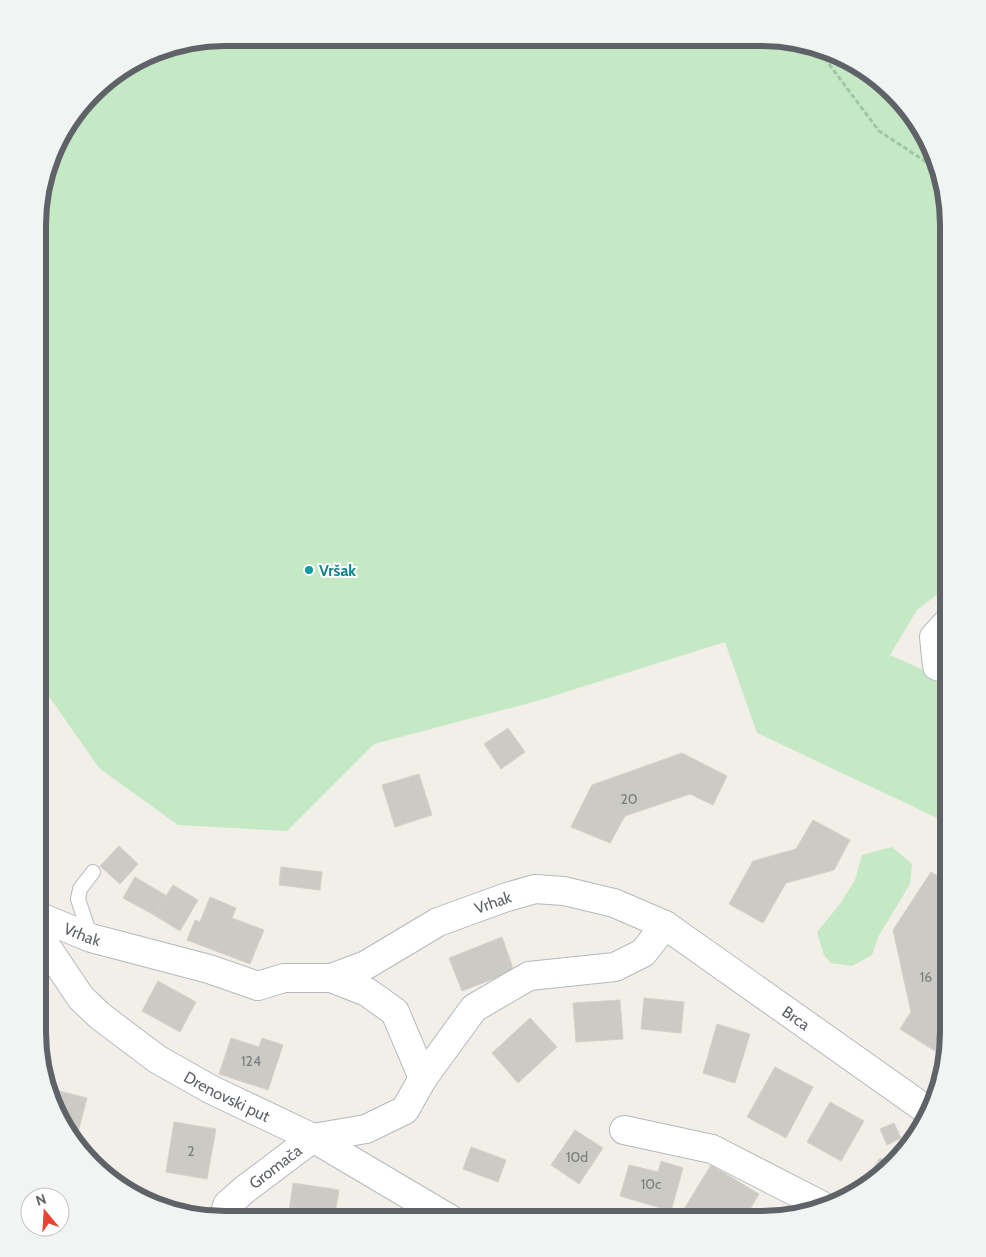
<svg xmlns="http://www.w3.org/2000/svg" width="986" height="1257" font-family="Cabin,sans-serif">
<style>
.green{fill:#c5e8c5}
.building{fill:#cccac5;stroke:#d6d1c6}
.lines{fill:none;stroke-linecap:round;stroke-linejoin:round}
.service-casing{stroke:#b5b8bc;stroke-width:16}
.minor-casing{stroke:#b5b8bc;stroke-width:30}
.secondary-casing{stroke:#b6babf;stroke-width:30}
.path{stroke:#9cc7a9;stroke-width:3;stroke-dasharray:5 2.5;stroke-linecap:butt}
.service{stroke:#fff;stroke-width:14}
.minor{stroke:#fff;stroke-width:28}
.secondary{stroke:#fff;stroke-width:28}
.culture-dot{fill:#0f9aa8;stroke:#fff;stroke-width:2}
.labels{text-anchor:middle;stroke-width:4;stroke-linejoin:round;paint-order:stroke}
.number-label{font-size:14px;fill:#7a7d7f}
.culture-label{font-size:16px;font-weight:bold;fill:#0d838f;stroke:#fff;text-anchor:start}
.street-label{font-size:16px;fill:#5f6368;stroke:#fff}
.rim{fill:none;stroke:#5f6368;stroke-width:6}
</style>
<rect width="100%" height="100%" fill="#f1efe8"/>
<g class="green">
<polygon points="225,38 786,39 865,69 924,131 942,177 948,225 948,586 917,610 890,655 948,681 948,823 757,733 725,642 537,701 374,744 287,831 178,825 99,768 46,692 38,691 39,200 62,131 102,84 164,48"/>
<polygon points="892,847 912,864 910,884 878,937 872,955 852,966 831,963 824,955 817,932 840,904 855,880 862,855"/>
</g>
<g class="building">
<polygon points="508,728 525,752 501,769 484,744"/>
<polygon points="682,753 727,776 713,805 690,794 625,816 610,843 571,827 592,785"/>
<polygon points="419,774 432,815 395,827 382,785"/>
<polygon points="38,810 49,821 38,831"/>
<polygon points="813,820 850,840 834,870 786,883 763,923 729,904 753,861 796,849"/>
<polygon points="119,846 138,864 120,884 100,866"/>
<polygon points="281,867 322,872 320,890 279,885"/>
<polygon points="931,872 948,883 948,1044 943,1056 900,1029 911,1012 893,930"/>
<polygon points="135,877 167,896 154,915 123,898"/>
<polygon points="173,885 198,900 180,931 154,915"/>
<polygon points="210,897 236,908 232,918 264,930 250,964 187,940 195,920 200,922"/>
<polygon points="502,937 514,971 462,991 449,958"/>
<polygon points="158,981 196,1002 180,1032 142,1011"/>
<polygon points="644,998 684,1002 681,1033 641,1029"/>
<polygon points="620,1000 623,1039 576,1042 573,1003"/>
<polygon points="530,1018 557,1047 518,1083 492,1053"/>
<polygon points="717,1024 750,1034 735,1083 703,1073"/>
<polygon points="231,1038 259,1047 262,1038 283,1045 268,1090 219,1074"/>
<polygon points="775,1067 813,1087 786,1138 747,1117"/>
<polygon points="51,1089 87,1098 78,1132 65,1129 62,1126 49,1094"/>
<polygon points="830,1102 864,1121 841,1161 807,1142"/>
<polygon points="174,1122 216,1129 207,1179 166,1172"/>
<polygon points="894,1123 901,1138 887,1145 880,1129"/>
<polygon points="575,1130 603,1148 579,1184 551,1165"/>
<polygon points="471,1147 506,1160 498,1182 463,1169"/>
<polygon points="880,1158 892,1166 859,1191"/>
<polygon points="661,1161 683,1168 671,1211 620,1196 629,1165 658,1172"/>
<polygon points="711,1165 759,1194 744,1219 678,1219"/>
<polygon points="293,1183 339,1190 334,1219 288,1219"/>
</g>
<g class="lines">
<g class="service-casing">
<polyline id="service" points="91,938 78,899 80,889 93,872"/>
</g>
<g class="minor-casing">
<g id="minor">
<polyline points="948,670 937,666 934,637 948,622"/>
<path id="s1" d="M38,916L91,938L209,969L258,986L284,978H331L366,965L438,922L507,897L535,889L564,891L614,903L665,925L928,1111"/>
<polyline points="331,978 367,992 395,1012 423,1078"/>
<polyline points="624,1130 712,1149 821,1205"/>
<path id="s2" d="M224,1219L227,1205L244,1190L313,1138L366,1129L405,1110L423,1078L474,1008L529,976L615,967L643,953L665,925"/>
</g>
</g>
<g class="secondary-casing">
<g id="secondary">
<path id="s3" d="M38,934L81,998L100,1016L157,1059L210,1089L313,1138L450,1219"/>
</g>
</g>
<g class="path">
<polyline points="820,52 879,131 940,171"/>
<polyline points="38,1002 44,989"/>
</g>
<use href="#service" class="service"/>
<use href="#minor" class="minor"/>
<use href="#secondary" class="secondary"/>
</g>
<circle class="culture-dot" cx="309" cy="570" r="5"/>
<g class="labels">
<g class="number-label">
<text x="629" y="804">20</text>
<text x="926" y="982">16</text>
<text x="251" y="1066">124</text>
<text x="191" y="1156">2</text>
<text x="577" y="1162">10d</text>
<text x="651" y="1189">10c</text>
</g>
<g class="culture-label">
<text x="319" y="576">Vršak</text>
</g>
<g class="street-label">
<text dy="6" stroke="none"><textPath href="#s1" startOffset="485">Vrhak</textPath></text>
<text dy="6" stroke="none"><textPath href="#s1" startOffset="48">Vrhak</textPath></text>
<text dy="6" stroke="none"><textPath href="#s1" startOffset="826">Brca</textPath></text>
<text dy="6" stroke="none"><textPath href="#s3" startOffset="254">Drenovski put</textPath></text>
<text dy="6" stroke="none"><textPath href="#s2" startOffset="76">Gromača</textPath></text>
</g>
</g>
<path d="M0 0H986V1257H0ZM225 46H761A179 179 0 0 1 940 225V1032A179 179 0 0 1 761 1211H225A179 179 0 0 1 46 1032V225A179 179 0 0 1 225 46Z" fill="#f2f3f3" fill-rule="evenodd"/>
<path class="rim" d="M225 46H761A179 179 0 0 1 940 225V1032A179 179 0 0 1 761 1211H225A179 179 0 0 1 46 1032V225A179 179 0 0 1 225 46Z"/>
<g transform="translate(45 1212) rotate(342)"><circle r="24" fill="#ffffff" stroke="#bfc1c3"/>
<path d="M0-4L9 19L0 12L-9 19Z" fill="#ea4335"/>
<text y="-8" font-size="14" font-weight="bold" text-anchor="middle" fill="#5f6368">N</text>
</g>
</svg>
